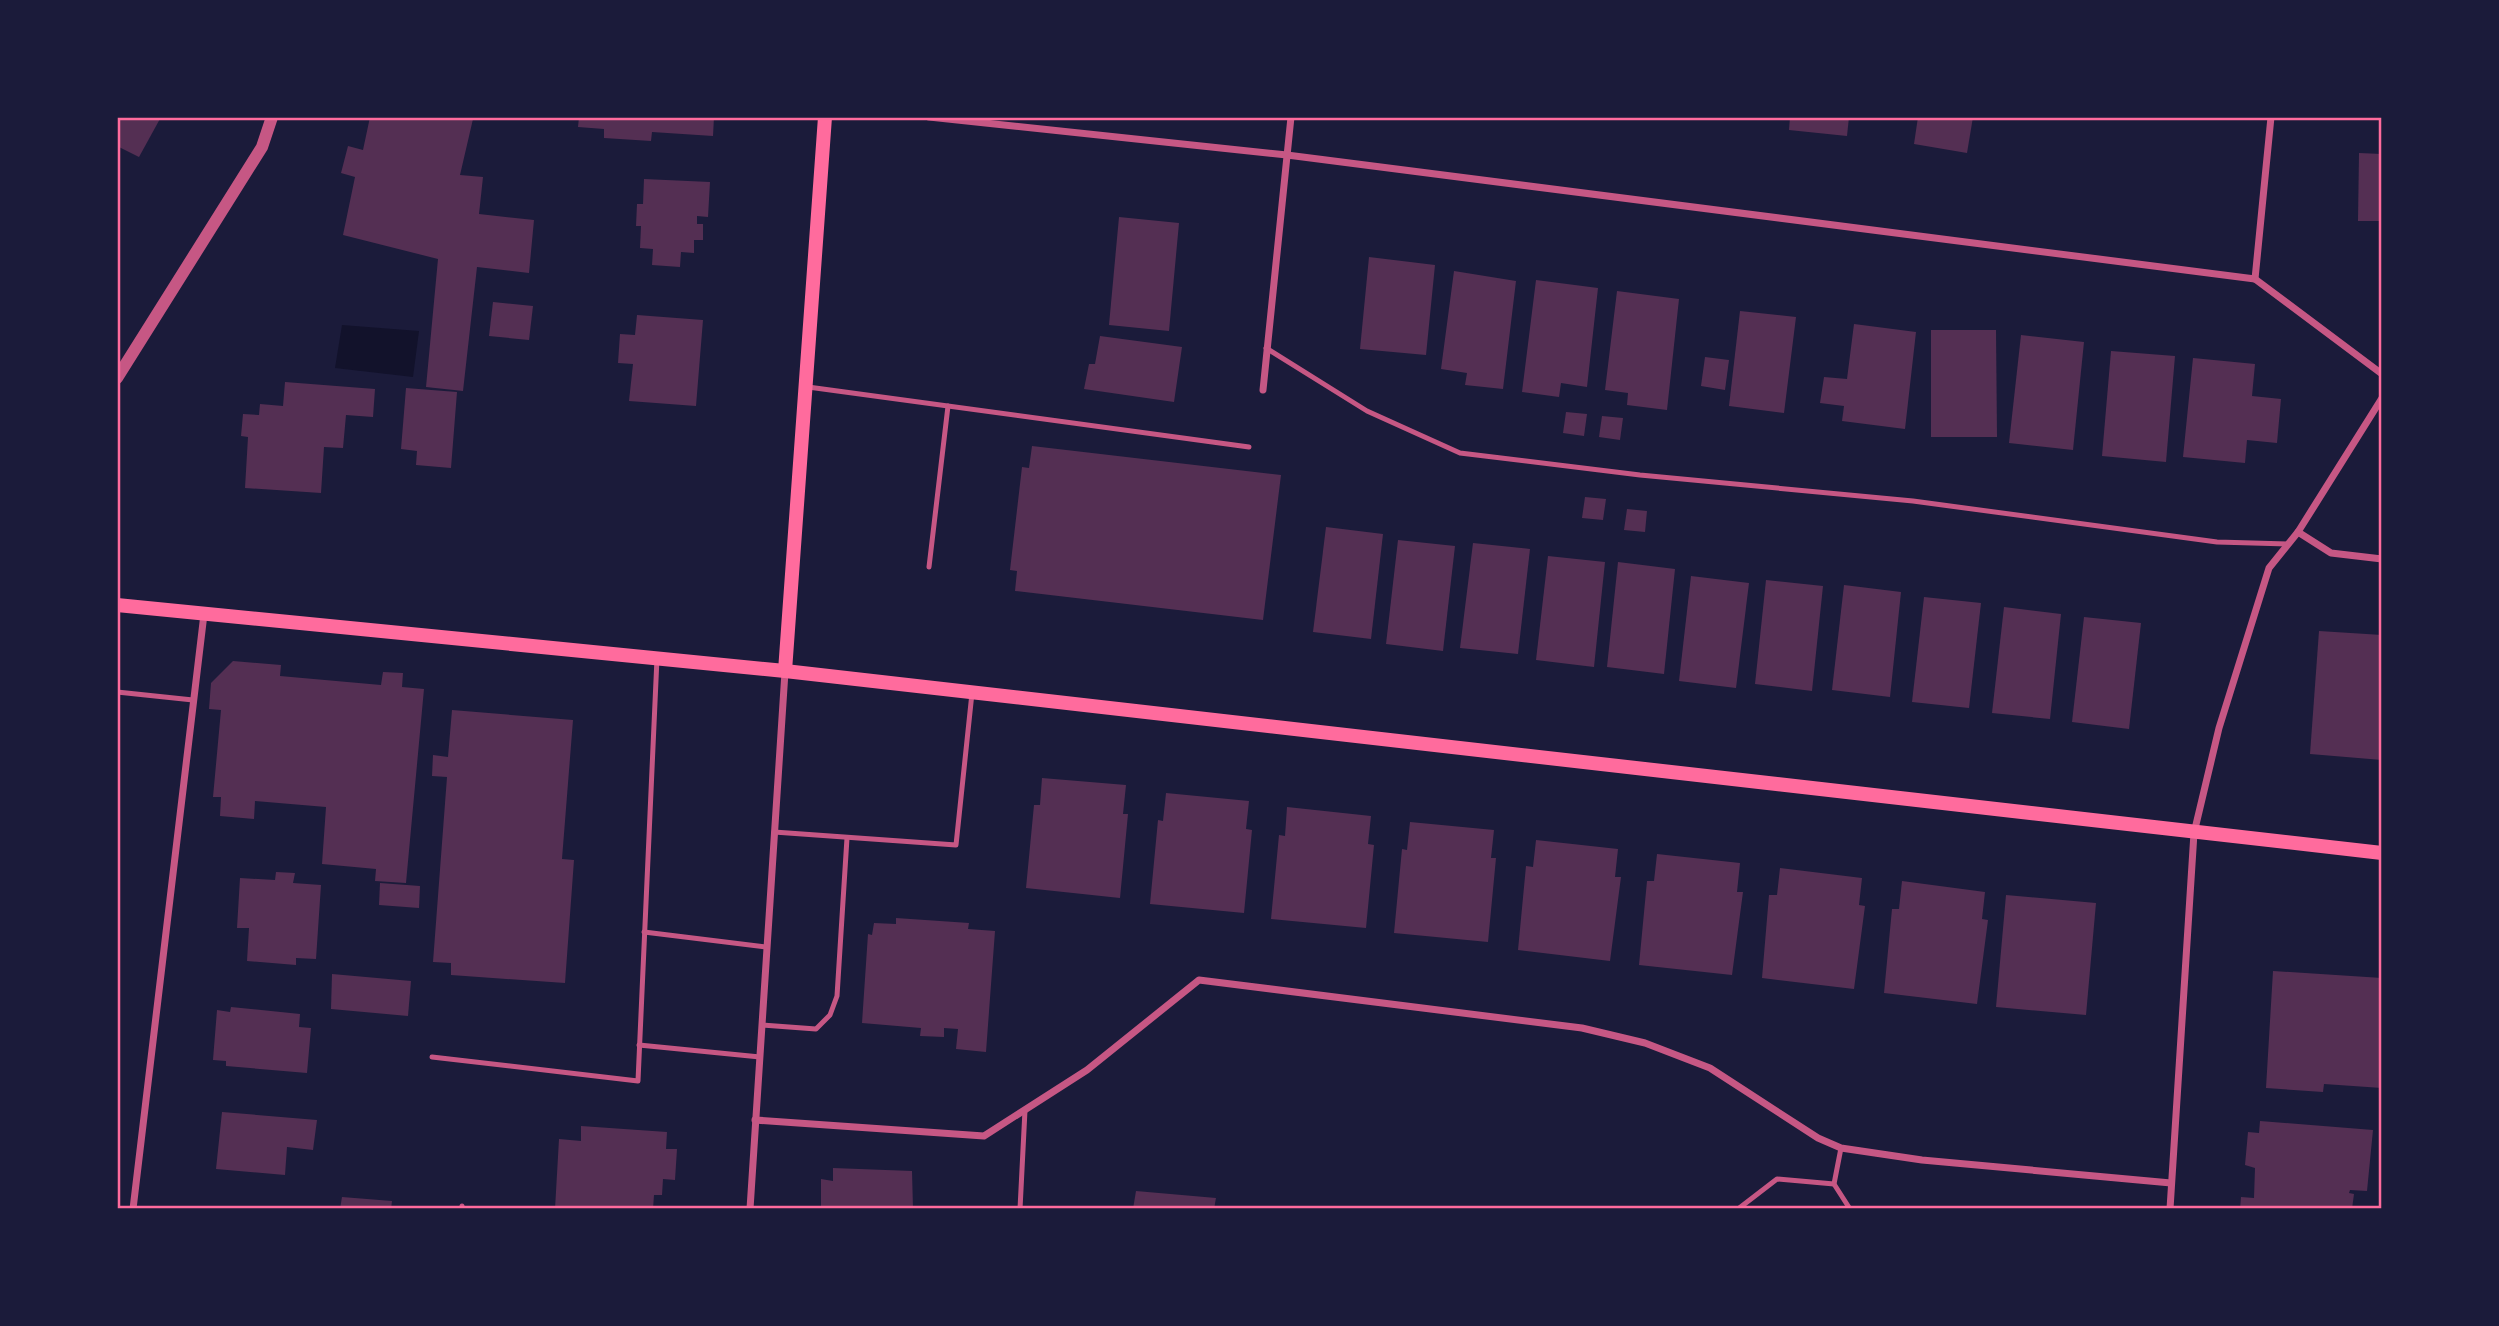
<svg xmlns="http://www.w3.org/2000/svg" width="2499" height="1326" font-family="Ubuntu,sans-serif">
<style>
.water{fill:#12122b}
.building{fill:#542f53}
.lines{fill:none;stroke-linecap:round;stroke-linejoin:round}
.service{stroke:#c65784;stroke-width:5}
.minor{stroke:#c65784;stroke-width:7}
.tertiary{stroke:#c65784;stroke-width:12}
.secondary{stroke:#ff6b9d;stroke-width:14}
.neatline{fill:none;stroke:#ff6b9d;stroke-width:2.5}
</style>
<rect width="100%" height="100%" fill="#1b1b3a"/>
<polygon class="water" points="342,325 419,331 413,377 335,368"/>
<g class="building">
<polygon points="117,117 161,117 139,157 117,146"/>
<polygon points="370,117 464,117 473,119 460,175 483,177 479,214 534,220 529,273 477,267 463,391 426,387 438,259 343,235 355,177 341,173 348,146 363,150"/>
<polygon points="579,117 714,117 713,136 652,132 651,141 604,138 604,129 578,127"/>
<polygon points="1790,117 1849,117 1847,136 1789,130"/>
<polygon points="1918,117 1973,117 1967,153 1914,144"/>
<polygon points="2359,153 2382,154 2382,221 2358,221"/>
<polygon points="644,179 710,182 708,217 697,216 697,224 703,224 703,240 694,240 694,253 681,252 680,267 652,265 653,249 640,248 641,226 636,226 637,204 643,204"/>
<polygon points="1119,217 1179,223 1169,331 1109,325"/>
<polygon points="1369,257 1435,265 1426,355 1360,349"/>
<polygon points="1454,271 1516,281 1503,389 1465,385 1467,373 1441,369"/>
<polygon points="1536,280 1598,288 1587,387 1561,383 1559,397 1522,392"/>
<polygon points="1617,291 1679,299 1667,410 1627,405 1628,393 1605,390"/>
<polygon points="493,302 533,306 529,340 489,336"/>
<polygon points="1740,311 1796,317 1784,413 1729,406"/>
<polygon points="637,315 703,320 696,406 629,401 633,364 618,363 620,334 635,335"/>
<polygon points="1854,324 1916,332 1905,429 1842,421 1844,406 1820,403 1824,377 1847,379"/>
<polygon points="1931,330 1996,330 1997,437 1931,437"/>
<polygon points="2021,335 2084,342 2073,450 2009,443"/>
<polygon points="1100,336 1182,347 1174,402 1084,389 1089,364 1095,364"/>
<polygon points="2111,351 2175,356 2166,462 2102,456"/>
<polygon points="1705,357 1729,360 1725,390 1701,386"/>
<polygon points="2193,358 2255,364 2252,396 2281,399 2277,443 2247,440 2245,463 2183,457"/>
<polygon points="285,382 375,389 373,417 346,415 343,448 324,447 321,493 245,488 248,437 241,436 243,414 259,415 260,404 283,406"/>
<polygon points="406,388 457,392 451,468 416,465 417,451 401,449"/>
<polygon points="1566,412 1587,414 1584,436 1563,433"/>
<polygon points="1602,416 1623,418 1620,440 1599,437"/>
<polygon points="1032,446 1281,475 1263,620 1015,591 1017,571 1010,570 1022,467 1029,468"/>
<polygon points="1585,497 1606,499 1603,520 1582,518"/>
<polygon points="1627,509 1647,511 1645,532 1624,530"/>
<polygon points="1326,527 1383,534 1371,639 1313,632"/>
<polygon points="1398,540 1455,546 1443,651 1386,644"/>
<polygon points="1473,543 1530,549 1518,654 1460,648"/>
<polygon points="1548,556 1605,562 1594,667 1536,660"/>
<polygon points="1618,562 1675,569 1664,674 1607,667"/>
<polygon points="1691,576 1749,583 1736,688 1679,681"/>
<polygon points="1766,580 1823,586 1812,691 1755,684"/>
<polygon points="1844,585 1901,592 1890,697 1832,690"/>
<polygon points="1924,597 1981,603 1969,708 1912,702"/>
<polygon points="2004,607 2061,614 2050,719 1992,713"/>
<polygon points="2084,617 2141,623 2129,729 2072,722"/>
<polygon points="2319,631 2382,635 2382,760 2310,754"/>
<polygon points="233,661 281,665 280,676 381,685 383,672 403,673 402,687 424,689 406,883 375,881 376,869 322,864 326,807 255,801 254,819 220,816 221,797 213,797 221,710 209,709 211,683"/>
<polygon points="452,710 573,720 562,859 574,860 565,983 451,975 451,963 433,962 447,777 432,776 433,755 448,757"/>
<polygon points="1042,778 1126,785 1123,814 1128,814 1120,898 1026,888 1034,805 1040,805"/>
<polygon points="1166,793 1249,801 1246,829 1252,830 1244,913 1150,904 1158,820 1163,821"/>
<polygon points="1287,807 1371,816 1368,844 1374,845 1366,928 1271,919 1279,835 1285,836"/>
<polygon points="1410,822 1494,830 1491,858 1496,858 1488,942 1394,933 1402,849 1407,850"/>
<polygon points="1536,840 1618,849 1615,877 1621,877 1610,961 1518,950 1526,866 1533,867"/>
<polygon points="1657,854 1740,863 1737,892 1743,892 1732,975 1639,965 1647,881 1654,881"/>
<polygon points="1780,868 1862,878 1859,905 1865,906 1854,989 1762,978 1769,895 1777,895"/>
<polygon points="276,872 295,873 293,883 321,885 316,959 296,958 296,965 247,961 249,928 237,928 240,878 275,880"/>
<polygon points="1902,881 1985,892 1982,919 1988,920 1977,1004 1884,993 1892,909 1899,909"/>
<polygon points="380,883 420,886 419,908 379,905"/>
<polygon points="2006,895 2096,903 2086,1015 1996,1007"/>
<polygon points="896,918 969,923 968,929 995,931 986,1052 956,1049 958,1029 944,1028 944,1037 920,1036 921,1028 862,1023 868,934 872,935 874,923 896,924"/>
<polygon points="2273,971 2382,978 2382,1088 2324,1084 2323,1092 2266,1088"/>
<polygon points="332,974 411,981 408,1016 331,1009"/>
<polygon points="231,1007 300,1014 299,1027 311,1028 307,1073 226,1066 226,1061 213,1060 217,1010 230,1012"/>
<polygon points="222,1112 317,1120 313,1150 287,1147 285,1175 216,1169"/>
<polygon points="2260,1121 2373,1130 2367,1191 2350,1190 2349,1193 2354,1194 2352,1209 2240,1209 2241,1197 2254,1198 2255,1168 2245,1165 2248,1132 2259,1133"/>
<polygon points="581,1126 667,1132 666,1149 677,1149 675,1180 663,1179 662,1195 654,1195 653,1209 555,1209 559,1139 581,1141"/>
<polygon points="833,1168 912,1171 913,1209 821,1209 821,1179 833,1181"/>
<polygon points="1136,1191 1216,1198 1214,1209 1133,1209"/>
<polygon points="342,1197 392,1201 391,1209 340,1209"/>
</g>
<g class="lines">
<g class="service">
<polyline points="1266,348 1367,411 1460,453 1640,475 1913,501 2217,542 2288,544"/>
<polyline points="808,387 1249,447"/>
<polyline points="929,567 948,406"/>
<polyline points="117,692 193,700"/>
<polyline points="774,832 956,845 972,693"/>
<polyline points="644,932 766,947"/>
<polyline points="762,1025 816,1029 830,1015 837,996 847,838"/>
<polyline points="639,1045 760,1057"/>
<polyline points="432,1057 638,1081 657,658"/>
<polyline points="1841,1148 1834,1184 1850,1209"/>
<polyline points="462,1209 462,1206"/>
<polyline points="1020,1209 1025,1110"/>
<polyline points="1738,1209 1777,1179 1834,1184"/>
</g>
<g class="minor">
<polyline points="929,117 1287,155 2255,279 2382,374"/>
<polyline points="2255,279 2271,117"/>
<polyline points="1263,390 1291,117"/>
<polyline points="2298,532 2331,553 2382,559"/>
<polyline points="755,1120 984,1136 1087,1070 1199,980 1582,1028 1645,1043 1710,1068 1818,1138 1841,1148 1922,1160 2171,1183"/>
<polyline points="133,1209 204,614"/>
<polyline points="750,1209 785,672"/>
<polyline points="2170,1209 2194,833 2219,728 2269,568 2298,532 2382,398"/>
</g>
<polyline class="tertiary" points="117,378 262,147 272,117"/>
<g class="secondary">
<polyline points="117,605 785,671 2382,853"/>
<polyline points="785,671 825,117"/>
</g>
</g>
<rect width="2499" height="1326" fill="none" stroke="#1b1b3a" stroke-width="238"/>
<rect x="119" y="119" width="2261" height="1088" class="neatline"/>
</svg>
